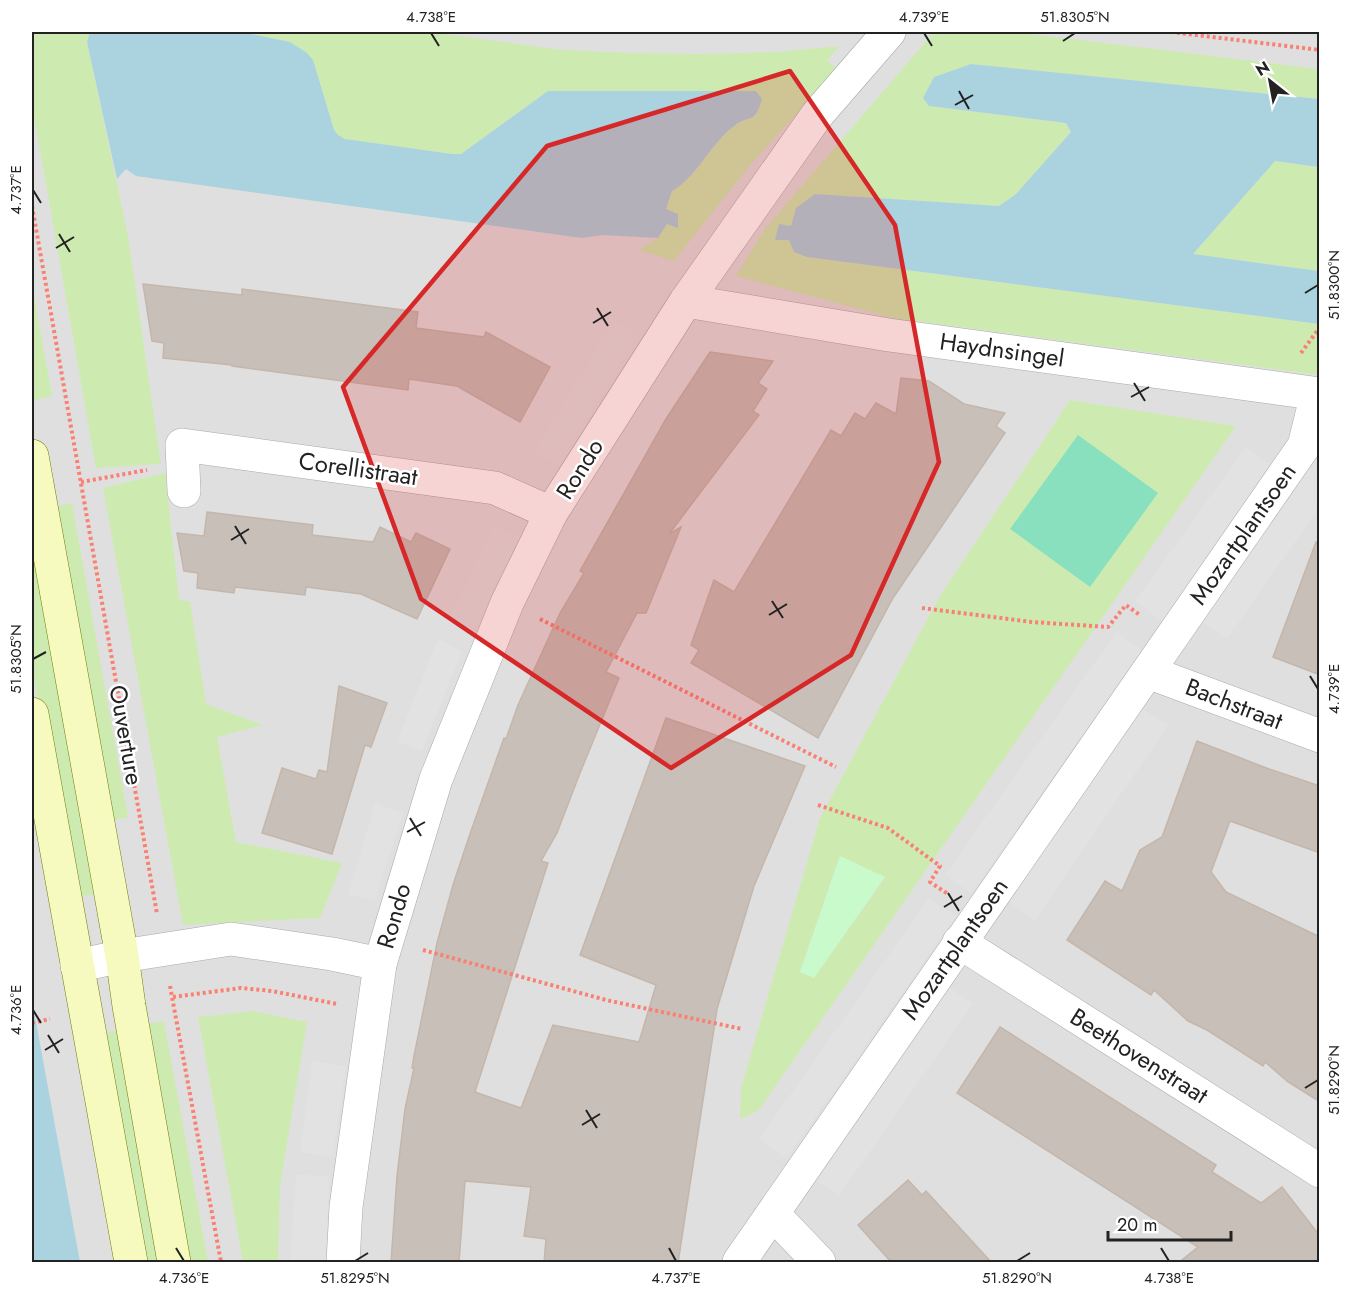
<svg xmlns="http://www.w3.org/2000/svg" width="1351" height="1294" font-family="Jost,sans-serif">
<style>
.residential{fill:#e0dfdf}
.grass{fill:#cdebb0;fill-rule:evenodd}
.park{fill:#c8facc}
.pitch{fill:#88e0be}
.parking{fill:#e2e2e2}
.water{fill:#aad3df}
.building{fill:#c7bfb8;stroke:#c4b6ab;stroke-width:1.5}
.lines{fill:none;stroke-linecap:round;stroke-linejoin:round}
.street-casing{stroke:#a9a9a9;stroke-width:34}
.secondary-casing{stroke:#707d05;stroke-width:34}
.path{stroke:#fa8072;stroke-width:4;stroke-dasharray:3 3;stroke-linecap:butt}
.street{stroke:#fff;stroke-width:33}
.secondary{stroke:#f7fabf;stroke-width:33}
.marked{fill:#d62828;fill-opacity:0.2;stroke:#d62828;stroke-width:4.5;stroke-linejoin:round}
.ticks{fill:none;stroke:#222;stroke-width:2}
.labels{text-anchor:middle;stroke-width:5;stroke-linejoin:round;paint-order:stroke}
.street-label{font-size:24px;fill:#222;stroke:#fff}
.neatline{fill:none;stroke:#222;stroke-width:2}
.ticks-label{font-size:15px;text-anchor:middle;fill:#222}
</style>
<rect width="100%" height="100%" fill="#f2efe9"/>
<rect class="residential" x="32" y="32" width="1287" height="1230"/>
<g class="grass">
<polygon points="32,32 90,32 87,42 128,236 161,464 96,468 32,105"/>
<path d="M242,32H430L563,50L636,53L701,54L777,52L840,46L827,60L837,69L751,164L674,261L639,250L658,238L667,224L677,228L666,209L672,191C698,176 710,145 733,127C741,120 751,121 757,113L756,91H548L461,154H452L345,139L337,135L290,42Z"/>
<polygon points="934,32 1014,32 1319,69 1319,99 971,64 934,77 929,106 1066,123 1071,132 1016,194 999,206 815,194 796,208 791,226 776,240 789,240 807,257 1319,324 1319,375 893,318 736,276 764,230"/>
<polygon points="1275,161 1319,167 1319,271 1193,254"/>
<polygon points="32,284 52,396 32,401"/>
<path d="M1070,400L1236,426L758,1111L740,1119L741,1088L820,818L940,596ZM840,856L885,878L813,978L800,971Z"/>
<polygon points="165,473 179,599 190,602 206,704 263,725 217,737 236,842 342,863 320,918 183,925 103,488"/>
<polygon points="72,503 128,817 106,822 48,508"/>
<polygon points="32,544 97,893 74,899 32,669"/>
<polygon points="253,1011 307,1022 280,1186 278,1262 243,1262 198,1017"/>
<polygon points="164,1021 208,1262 185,1262 142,1025"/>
<polygon points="119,1030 161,1262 140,1262 98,1034"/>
</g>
<polygon class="park" points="840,856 885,877 814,978 800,972"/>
<polygon class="pitch" points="1078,435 1158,493 1090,587 1010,529"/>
<g class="parking">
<polygon points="614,321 638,336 558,465 534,452"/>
<polygon points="1246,447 1274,467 1162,621 1135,601"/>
<polygon points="1319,455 1319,508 1227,639 1202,622"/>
<polygon points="494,526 520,537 472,634 449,620"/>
<polygon points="1116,632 1142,650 971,893 945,875"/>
<polygon points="438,638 462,652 422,751 397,741"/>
<polygon points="1141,708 1168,725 1035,921 1005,899"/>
<polygon points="375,803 403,813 375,901 348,894"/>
<polygon points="929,898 956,916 786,1159 759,1139"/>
<polygon points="946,985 973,1004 839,1196 812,1178"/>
<polygon points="312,1061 346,1066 333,1157 300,1152"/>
<polygon points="296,1174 329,1177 326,1262 290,1262"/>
</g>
<g class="water">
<path d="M90,32H242L290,42L307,53L313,60L334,130L338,135L345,139L452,154H461L548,91H756L762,99C754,126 751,113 734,126C710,144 698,176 672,191L666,209L678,214V228L667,224L658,238L602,235L582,238L136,176L126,169L117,179L87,42Z"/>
<polygon points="971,64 1319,99 1319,167 1275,161 1193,254 1319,271 1319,324 807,257 794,252 789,240 775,240 779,224 791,226 796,208 815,194 999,206 1016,194 1071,132 1066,123 929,106 923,98 934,77"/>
<polygon points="32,1000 80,1262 32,1262"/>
</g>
<g class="building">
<polygon points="143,284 242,295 242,289 418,312 416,328 484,337 486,332 550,367 520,422 457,386 409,379 408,390 232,366 232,365 163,358 164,343 152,341"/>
<polygon points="710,352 773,361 758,383 767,389 753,411 759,415 669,534 681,527 646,613 637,613 606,672 619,678 580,773 557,833 541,861 548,863 475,1092 521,1108 553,1025 639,1042 656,985 580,955 666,718 805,766 754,886 717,1009 678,1263 544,1263 546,1239 524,1236 531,1187 465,1181 459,1263 391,1263 397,1176 405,1109 414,1068 412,1068 414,1056 437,943 453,885 471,831 504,738 506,739 518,705 560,613 584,573 580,571 666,419"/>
<polygon points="901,378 929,381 964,404 1005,413 996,426 1005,433 893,598 818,738 691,663 699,650 691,645 714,580 734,592 831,430 841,436 855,413 865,419 876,403 896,414"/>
<polygon points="207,512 313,525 312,535 373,542 380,527 411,542 416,533 450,549 417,619 361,594 306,587 305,595 235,587 234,593 197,588 198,573 184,571 177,533 204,536"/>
<polygon points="1316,542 1320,542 1320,675 1273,657"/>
<polygon points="339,686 387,703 371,747 365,745 332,854 262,833 282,768 316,779 319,770 327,772"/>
<polygon points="1197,741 1269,769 1320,786 1320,853 1230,821 1211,872 1226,892 1320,937 1320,1102 1288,1082 1265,1062 1263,1066 1207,1030 1188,1021 1154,990 1151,995 1067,940 1105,881 1122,891 1140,850 1162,837"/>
<polygon points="1000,1027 1216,1165 1212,1172 1261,1203 1282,1187 1320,1236 1320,1263 1178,1263 1198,1247 957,1093"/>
<polygon points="908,1180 922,1195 926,1191 992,1263 892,1263 858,1225"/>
</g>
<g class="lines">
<g class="street-casing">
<g id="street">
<polyline points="686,301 889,335 1320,394"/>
<polyline points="184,491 182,445 495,488 551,513"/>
<polyline points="1148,672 1320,736"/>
<polyline points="959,942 1320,1171"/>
<polyline points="77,966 122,956 231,939 332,954 380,964"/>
<polyline points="773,1214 819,1262"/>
<polyline points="343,1262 346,1207 380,964 436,779 507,603 551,513 686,301 817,115 889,32"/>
<polyline points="739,1262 1304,446 1317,394"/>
</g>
</g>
<g class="secondary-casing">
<g id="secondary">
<polyline points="32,456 122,956 129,1006 174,1262"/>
<polyline points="32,714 131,1262"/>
</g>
</g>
<g class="path">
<polyline points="1171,32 1320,50"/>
<polyline points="32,206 157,914"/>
<polyline points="1301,353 1320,327"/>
<polyline points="81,482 147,470"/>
<polyline points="922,608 1032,622 1108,627 1126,605 1140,615"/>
<polyline points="540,619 836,767"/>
<polyline points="818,805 888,828 940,866 930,882 948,894"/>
<polyline points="423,950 606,1000 742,1029"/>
<polyline points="170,986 221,1262"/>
<polyline points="173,997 241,988 272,991 337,1004"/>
<polyline points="32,1023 50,1019"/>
</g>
<use href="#street" class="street"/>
<use href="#secondary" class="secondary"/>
</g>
<path class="marked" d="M790,71L895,225L939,462L851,655L671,768L421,599L343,387L547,146Z"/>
<path class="ticks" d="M431,33L439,46M924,33L932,46M1063,41L1075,33M959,91L969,109M955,105L973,95M33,190L41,203M59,234L70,252M56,248L74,237M1305,293L1318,285M597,308L608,326M593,323L611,312M1134,383L1145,401M1131,397L1149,387M235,526L246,544M231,540L249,529M772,601L783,618M769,615L787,604M33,659L46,652M1310,676L1318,689M410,818L421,836M407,832L425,822M948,893L959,911M944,907L962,896M33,1010L41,1023M48,1035L59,1053M45,1050L63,1039M1305,1088L1318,1080M586,1110L597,1128M582,1125L600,1114M176,1248L184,1261M669,1248L676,1261M1161,1248L1169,1261M355,1261L368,1253M1017,1261L1030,1253"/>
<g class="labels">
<g class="street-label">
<text transform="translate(1002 350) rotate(8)" y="8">Haydnsingel</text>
<text transform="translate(358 469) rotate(8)" y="8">Corellistraat</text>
<text transform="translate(580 469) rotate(-58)" y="8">Rondo</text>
<text transform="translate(1243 534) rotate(-55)" y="8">Mozartplantsoen</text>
<text transform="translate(1234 704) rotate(21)" y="8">Bachstraat</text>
<text transform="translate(126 735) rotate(80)" y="8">Ouverture</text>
<text transform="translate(394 916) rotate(-74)" y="8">Rondo</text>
<text transform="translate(955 949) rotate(-55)" y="8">Mozartplantsoen</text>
<text transform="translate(1139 1056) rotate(32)" y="8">Beethovenstraat</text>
</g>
</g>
<rect width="1351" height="1294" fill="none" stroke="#ffffff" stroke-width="66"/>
<g transform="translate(1270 81) rotate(329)" stroke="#ffffff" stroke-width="4.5" paint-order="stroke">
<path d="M0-4.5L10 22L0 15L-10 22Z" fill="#222222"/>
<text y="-9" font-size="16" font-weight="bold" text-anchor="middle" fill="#222222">N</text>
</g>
<path d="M1108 1231v9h123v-9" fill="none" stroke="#222222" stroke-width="3"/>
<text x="1117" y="1231" font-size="18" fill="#222222" stroke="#ffffff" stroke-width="4.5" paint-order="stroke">20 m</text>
<rect x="33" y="33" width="1285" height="1228" class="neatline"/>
<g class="ticks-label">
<text x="431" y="22">4.738°E</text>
<text x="924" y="22">4.739°E</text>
<text x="1075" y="22">51.8305°N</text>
<text transform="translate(16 190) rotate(-90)" y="5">4.737°E</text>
<text transform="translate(1334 285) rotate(-90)" y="5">51.8300°N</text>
<text transform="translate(16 659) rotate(-90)" y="5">51.8305°N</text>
<text transform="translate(1334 689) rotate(-90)" y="5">4.739°E</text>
<text transform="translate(16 1010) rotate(-90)" y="5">4.736°E</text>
<text transform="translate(1334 1080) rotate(-90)" y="5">51.8290°N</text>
<text x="184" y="1283">4.736°E</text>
<text x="355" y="1283">51.8295°N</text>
<text x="676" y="1283">4.737°E</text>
<text x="1017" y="1283">51.8290°N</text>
<text x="1169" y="1283">4.738°E</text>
</g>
</svg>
